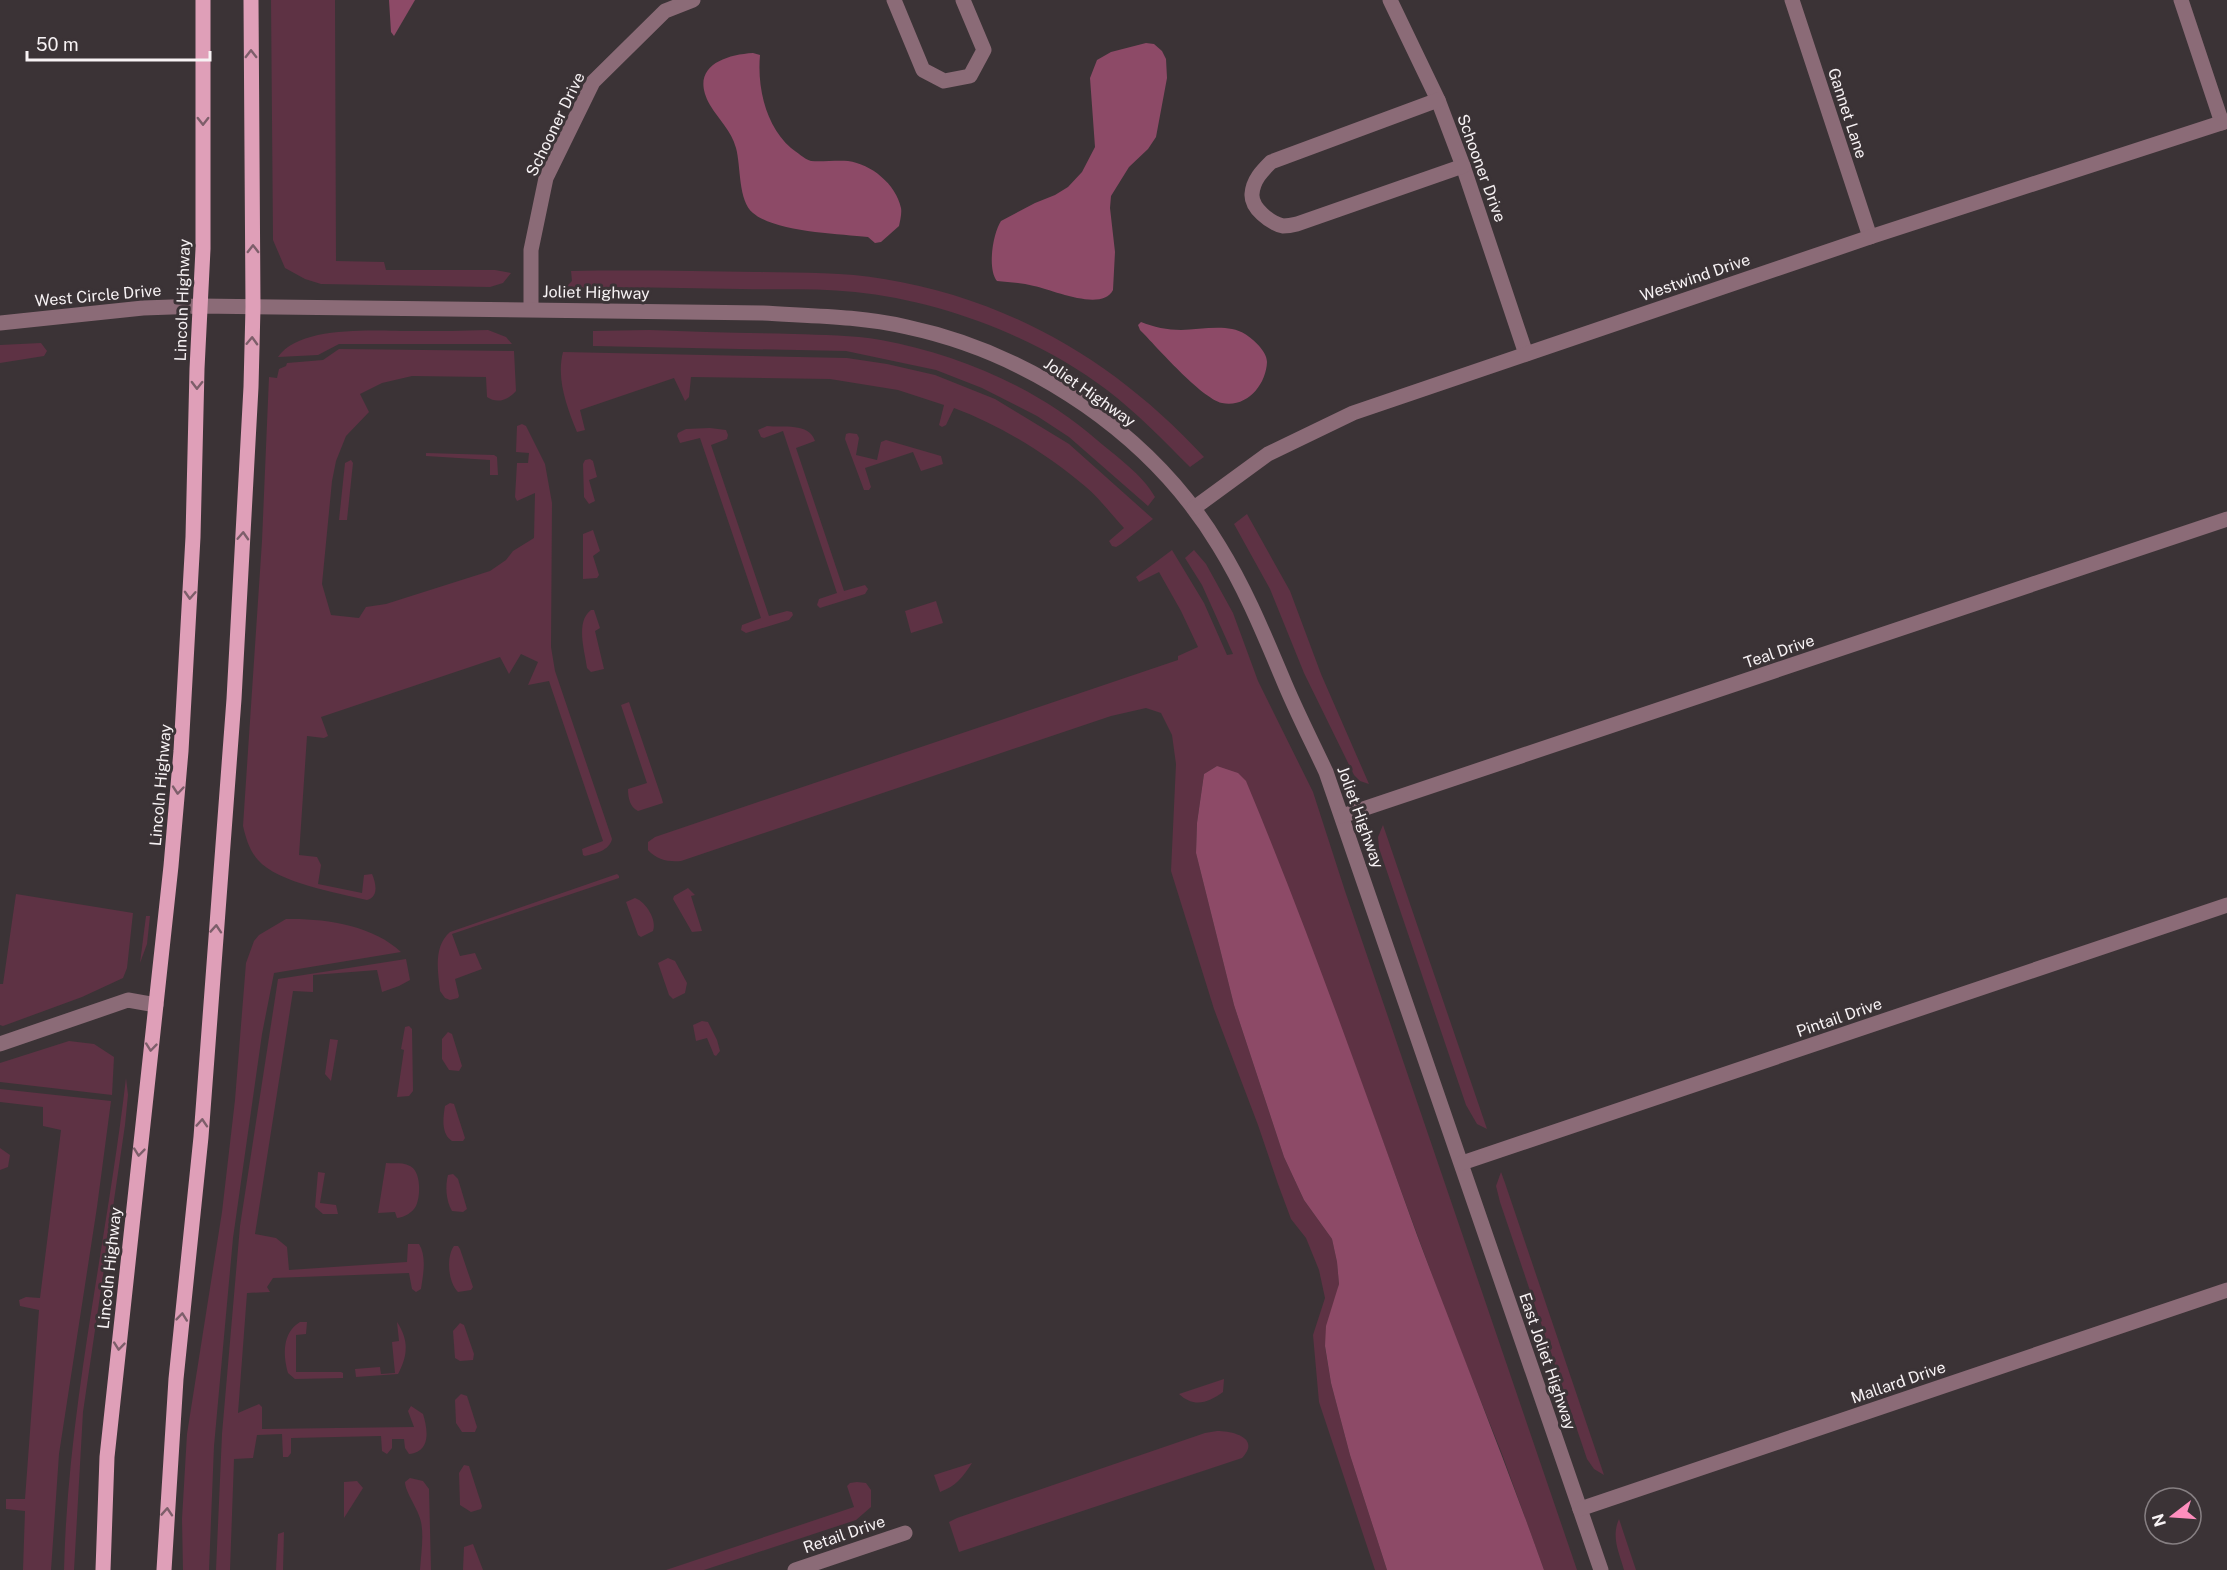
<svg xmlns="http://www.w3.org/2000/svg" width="2227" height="1570" font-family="'Public Sans',sans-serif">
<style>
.green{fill:#5e3244}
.water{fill:#8d4a67}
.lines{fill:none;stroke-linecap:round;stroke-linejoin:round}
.minor{stroke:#8b6b77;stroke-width:15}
.major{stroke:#df9fb8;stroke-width:15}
.oneway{stroke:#7d5e6a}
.labels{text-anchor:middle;stroke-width:6;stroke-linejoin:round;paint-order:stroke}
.street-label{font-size:16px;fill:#f7f2f4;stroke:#3b3336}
</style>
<rect width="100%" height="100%" fill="#3b3336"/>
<g class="green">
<polygon points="271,0 335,0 336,261 384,262 386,270 495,270 511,273 503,283 490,287 321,284 305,279 285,268 273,240"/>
<path d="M571,271C633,270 695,271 757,272C800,273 843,272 884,279C1012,300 1117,363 1204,457L1190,467C1163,440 1137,413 1107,390C1037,337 942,301 855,292C817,288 779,290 741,289C685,288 629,287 573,288L567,286L572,281Z"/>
<path d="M488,330L506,337L512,344H339L318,355L278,357C300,324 379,331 414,331C439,331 463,331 488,330Z"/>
<path d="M649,330C697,332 746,333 794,334C823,335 852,335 881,340C958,354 1038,388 1097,440C1117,457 1143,475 1155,497L1148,506L1069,437L1037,416L982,388L936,370L846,351L593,346V331Z"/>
<polygon points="41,343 47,351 44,356 0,363 0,345"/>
<path d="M339,349L514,351L516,391C508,400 497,404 487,397L486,377L412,376L382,383L360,394L369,412L346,436L336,461L332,481L322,584L331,615L359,618L366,607L386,604L490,571L506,560L513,551L534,538L535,493L517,501L515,497L517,463H528L529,453L516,452L517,426L522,424L526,426L545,464L552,503L551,647L555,671L612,839C609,851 596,853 585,856L583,855L582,849L603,841L549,681L528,685L538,662L521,654L509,674L500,657L321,717L328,736L324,738L307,736L299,855L317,857L321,865L318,884L362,893L364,875L372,874C376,883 379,897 367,900C338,893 278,883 258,860C249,850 246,838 243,826L262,541L269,377L277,378L279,369L286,366L287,363L323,360Z"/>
<path d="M563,352L847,358L887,364L935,375L995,399L1069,444L1153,519L1121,544L1116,547L1112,546L1109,541L1124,528C1112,515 1100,499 1086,487C1047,454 1002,426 954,408L946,425L942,427L939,425L944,405L898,390L830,379L691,377L689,397L685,401L674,378L580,410L585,430L577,432C567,407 556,379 563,352Z"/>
<path d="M767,426C783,428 809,422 815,441L796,448L844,591L865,585L868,589L865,594L823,607L820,608L817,605L819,599L837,593L783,431L764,438L761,437L758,430Z"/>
<polygon points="710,428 726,430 728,435 727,439 711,445 769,616 787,611 792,612 793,615 789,620 746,633 741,630 742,625 761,618 700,438 680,443 677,436 678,433 686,429"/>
<polygon points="849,433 857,434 859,438 856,455 877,460 881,442 886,440 941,456 943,464 921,471 913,452 865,468 871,487 869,490 864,490 845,439 846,434"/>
<polygon points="426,453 494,455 497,457 498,475 490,475 490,460 426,456"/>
<polygon points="590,459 593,461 597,477 589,480 595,501 589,504 584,497 583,464 585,460"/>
<polygon points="351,460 353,463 347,520 339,520 345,463"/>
<polygon points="1247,514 1290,591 1321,674 1369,784 1360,781 1354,775 1304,673 1270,589 1234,524"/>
<polygon points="593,530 600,551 593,556 599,575 597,578 583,579 583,534"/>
<path d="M1172,550L1204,603L1227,655L1233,654L1202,585L1185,558L1194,550L1206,564L1233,613L1258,681L1313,792L1345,891L1577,1570H1544L1502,1454L1449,1321L1346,1041L1217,766L1204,774L1197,823L1196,853L1234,1005L1284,1157L1304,1200L1332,1239L1337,1262L1339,1284L1325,1347L1331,1383L1350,1455L1387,1570H1375L1319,1402L1313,1335L1325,1298L1319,1270L1306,1238L1291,1219L1278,1184L1258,1125L1214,1009L1171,871L1176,764L1172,735L1161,713L1146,708L1111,716L681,861C668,862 657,860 648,850V842L655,837L1178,660V656L1198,647L1181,611L1159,572L1139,582L1136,577Z"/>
<polygon points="936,601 943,623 911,633 905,611"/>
<path d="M591,610H594L600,628L595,631L604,669L591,672L587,668C585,651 575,622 591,610Z"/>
<path d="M629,702L662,799L663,803L638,811C630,807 628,798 628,789L647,783L621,705Z"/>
<polygon points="1383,825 1487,1129 1477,1124 1466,1105 1379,848 1378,837"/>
<path d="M617,874L619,876V878L452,934L460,956L475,953L482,969L455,979L459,996L458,998L450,1000L445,998L440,991C438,971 433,947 450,932Z"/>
<polygon points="688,888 695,895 691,896 702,931 692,932 673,899 674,896"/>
<polygon points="16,894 133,913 127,968 123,978 82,997 3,1026 0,1025 0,984 3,984"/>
<path d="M635,898C646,902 657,920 653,931L641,937L638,935L626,902Z"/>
<polygon points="146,916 150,916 147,944 140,963"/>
<path d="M286,919C323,918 373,925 401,952L274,973L262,1034L233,1238L214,1446L209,1570H183L182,1519L187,1434L222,1212L235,1100L246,963L254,941L259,935Z"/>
<polygon points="668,958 675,961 687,983 685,993 673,999 669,995 658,963"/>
<path d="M406,959L410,980L399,986L382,992L377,970L313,975V992L293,991L255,1234L276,1238L287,1247L289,1270L407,1262L408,1244H419C427,1257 423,1275 421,1289L416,1292L412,1289L409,1273L273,1278L267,1287L270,1292L247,1293L238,1413L259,1404L262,1407V1429L414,1427L408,1411L411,1406L423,1414C428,1430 431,1452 409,1454L405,1448L404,1439H392V1448L387,1454L382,1451L381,1436L291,1438V1453L288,1457H283L282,1434L257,1435L253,1458L234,1459L230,1570H216L222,1434L240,1226L278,979Z"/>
<polygon points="702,1021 708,1022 717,1040 720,1051 716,1056 714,1055 707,1038 696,1041 693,1025"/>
<polygon points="409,1026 412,1029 413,1091 409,1096 397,1097 404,1050 401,1049 405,1027"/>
<polygon points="448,1032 452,1034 462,1066 459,1071 449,1070 442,1059 442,1039"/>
<polygon points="330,1039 338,1040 331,1081 325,1074"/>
<polygon points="69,1041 94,1044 114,1057 112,1095 0,1082 0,1063"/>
<path d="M126,1078L128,1095L125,1125L83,1412L74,1570H64C68,1405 107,1242 126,1078Z"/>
<polygon points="0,1089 111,1101 97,1207 59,1454 51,1570 23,1570 25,1511 6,1509 6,1499 25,1499 39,1310 20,1306 19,1300 26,1297 40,1298 61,1130 43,1126 43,1107 0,1102"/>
<path d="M450,1103L454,1104L465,1138L463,1141H452C441,1134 443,1118 445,1106Z"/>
<polygon points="0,1148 10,1155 8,1167 0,1170"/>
<path d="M386,1163C394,1164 403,1162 410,1166C421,1171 421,1196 416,1206C412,1213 405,1217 397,1218L395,1212L378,1213Z"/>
<polygon points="318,1172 325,1173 320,1203 336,1205 338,1214 323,1214 315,1207"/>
<polygon points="1501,1172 1505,1183 1604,1475 1594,1469 1587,1459 1500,1202 1496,1186"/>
<path d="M453,1174L458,1179L467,1209L463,1212L452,1211C446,1201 445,1186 448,1175Z"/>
<path d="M454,1246H458L460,1249L473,1287L471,1290L458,1292C448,1282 446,1257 454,1246Z"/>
<path d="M300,1322H307L306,1334L296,1335V1372H341L343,1373V1378L295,1379L288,1373C283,1355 282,1333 300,1322Z"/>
<path d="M397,1322C409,1340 408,1356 398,1374L356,1377L355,1369L380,1367L381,1374L395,1373L392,1342L399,1341Z"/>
<polygon points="460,1323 464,1325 474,1354 473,1360 460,1361 455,1358 453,1331"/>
<path d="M1224,1379L1223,1392C1208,1403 1194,1408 1179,1394Z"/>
<polygon points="461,1394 467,1396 477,1427 475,1432 462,1432 456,1423 455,1400"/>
<path d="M1217,1431C1233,1431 1261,1438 1242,1458L959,1552L949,1522L957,1518L1205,1433Z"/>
<path d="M972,1463C963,1477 956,1486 940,1492L934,1475Z"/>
<polygon points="464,1465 469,1466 482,1506 481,1509 471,1512 460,1505 459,1473"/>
<path d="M410,1478L423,1481L429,1489L431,1570H420C421,1555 424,1536 421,1522C419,1510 405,1492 405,1482Z"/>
<polygon points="357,1481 363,1488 344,1518 344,1482"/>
<polygon points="857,1482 866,1483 871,1490 871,1507 856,1520 704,1570 666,1570 854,1507 847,1486 850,1483"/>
<path d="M1619,1519L1636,1570H1624C1619,1552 1611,1537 1619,1519Z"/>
<polygon points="284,1532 283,1570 276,1570 278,1534"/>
<polygon points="473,1544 483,1570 463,1570 464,1547"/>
</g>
<g class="water">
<polygon points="389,0 415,0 394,36 391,32"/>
<path d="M1146,43L1154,44L1162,51L1166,59L1167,78L1156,137L1148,149L1129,167L1111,196L1110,208L1115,252L1113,290C1102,312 1053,290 1034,286C1022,283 1009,282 997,281C987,269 993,233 1001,221L1035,203L1055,195L1068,187L1082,172L1095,147L1090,78L1097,60L1111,52Z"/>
<path d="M753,53L760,55C757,88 766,126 791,148C797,152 804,159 811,161C822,162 836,160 848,161C871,164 896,184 901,208C902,213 900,221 899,226L881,242L875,243L868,237C838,234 775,232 753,213C738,201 741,166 736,148C731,130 719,120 710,105C689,68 722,55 753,53Z"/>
<path d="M1141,322C1153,327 1168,330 1181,330C1201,330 1227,323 1245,334C1253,339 1267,351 1267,362C1266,385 1247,408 1222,403C1201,398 1157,347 1140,330L1138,325Z"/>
<path d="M1217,766L1238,773L1246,781C1308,930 1362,1083 1417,1235C1459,1347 1504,1457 1544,1570H1387L1350,1455L1331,1383L1325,1346L1326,1326L1339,1284L1337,1262L1332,1239L1304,1200L1284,1157L1234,1005L1196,853L1197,823L1204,774Z"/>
</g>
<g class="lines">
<g class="minor">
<polyline points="894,0 923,70 944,81 970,76 984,50 963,0"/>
<polyline points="1390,0 1438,100 1463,166 1526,354"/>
<polyline points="1792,0 1870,237"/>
<polyline points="2181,0 2222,123"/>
<path d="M1438,100L1271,162C1262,171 1253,180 1252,194C1251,208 1270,223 1283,226C1287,226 1293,225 1297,224L1463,166"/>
<polyline points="531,309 531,250 546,178 593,82 665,11 693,0"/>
<path d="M0,323L143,308L200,306L763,313C811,316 860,316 907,327C1033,354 1153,436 1219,546C1245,588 1263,632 1282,677C1295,709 1311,740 1326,772L1601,1570"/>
<polyline points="1194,508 1268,454 1353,413 1870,237 2227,121"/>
<polyline points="1342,816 2227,519"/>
<polyline points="0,1044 128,1000 156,1005"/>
<polyline points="1462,1163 2227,905"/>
<polyline points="1580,1509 2227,1290"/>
<polyline points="795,1570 905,1533"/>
</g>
<g class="major">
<polyline points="103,1570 107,1457 171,866 181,751 193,537 197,369 203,249 203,0"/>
<polyline points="164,1570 176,1379 201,1137 234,699 251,387 253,307 251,0"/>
</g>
</g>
<defs><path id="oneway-chevron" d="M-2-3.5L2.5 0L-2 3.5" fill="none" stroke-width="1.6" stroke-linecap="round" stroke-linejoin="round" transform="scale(1.5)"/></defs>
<g class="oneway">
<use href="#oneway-chevron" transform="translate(251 54) rotate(-90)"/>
<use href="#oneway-chevron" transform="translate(203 121) rotate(90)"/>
<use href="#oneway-chevron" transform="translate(253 249) rotate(-90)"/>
<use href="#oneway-chevron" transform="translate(252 341) rotate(-88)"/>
<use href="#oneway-chevron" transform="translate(197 385) rotate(91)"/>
<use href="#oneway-chevron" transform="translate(243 536) rotate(-87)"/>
<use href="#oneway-chevron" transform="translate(190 595) rotate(93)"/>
<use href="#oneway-chevron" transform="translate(178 790) rotate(95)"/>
<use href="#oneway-chevron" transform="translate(216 929) rotate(-86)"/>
<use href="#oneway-chevron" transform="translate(151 1047) rotate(96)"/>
<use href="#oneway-chevron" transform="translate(202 1123) rotate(-86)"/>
<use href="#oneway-chevron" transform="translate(139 1152) rotate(96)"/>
<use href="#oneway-chevron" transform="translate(182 1317) rotate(-84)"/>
<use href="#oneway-chevron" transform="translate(119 1346) rotate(96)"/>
<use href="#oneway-chevron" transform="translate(167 1512) rotate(-86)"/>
</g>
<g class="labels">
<g class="street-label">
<text transform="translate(1848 113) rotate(72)" y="6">Gannet Lane</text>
<text transform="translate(555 124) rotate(-64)" y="6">Schooner Drive</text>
<text transform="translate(1482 168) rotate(70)" y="6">Schooner Drive</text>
<text transform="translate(1695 277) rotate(-19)" y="6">Westwind Drive</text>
<text transform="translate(596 292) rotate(1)" y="6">Joliet Highway</text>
<text transform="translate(98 295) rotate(-5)" y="6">West Circle Drive</text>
<text transform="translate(182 300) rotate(-88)" y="6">Lincoln Highway</text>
<text transform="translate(1090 392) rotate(35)" y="6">Joliet Highway</text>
<text transform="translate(1779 651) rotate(-19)" y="6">Teal Drive</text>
<text transform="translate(160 785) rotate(-85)" y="6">Lincoln Highway</text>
<text transform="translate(1361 817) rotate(70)" y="6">Joliet Highway</text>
<text transform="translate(1839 1017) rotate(-19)" y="6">Pintail Drive</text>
<text transform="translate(109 1268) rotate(-84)" y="6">Lincoln Highway</text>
<text transform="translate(1548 1361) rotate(71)" y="6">East Joliet Highway</text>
<text transform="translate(1898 1382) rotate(-19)" y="6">Mallard Drive</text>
<text transform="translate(844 1534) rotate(-19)" y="6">Retail Drive</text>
</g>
</g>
<g transform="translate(2173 1516) rotate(253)"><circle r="28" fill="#3b3336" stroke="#867f82" stroke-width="1.5"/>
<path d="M0-4.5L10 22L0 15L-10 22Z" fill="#fe8ebd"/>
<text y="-9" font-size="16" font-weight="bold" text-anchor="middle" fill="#f7f2f4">N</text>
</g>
<path d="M27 51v9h183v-9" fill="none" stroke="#f7f2f4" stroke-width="3"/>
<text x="36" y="51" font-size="18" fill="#f7f2f4" stroke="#3b3336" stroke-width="4.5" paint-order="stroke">50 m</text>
</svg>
